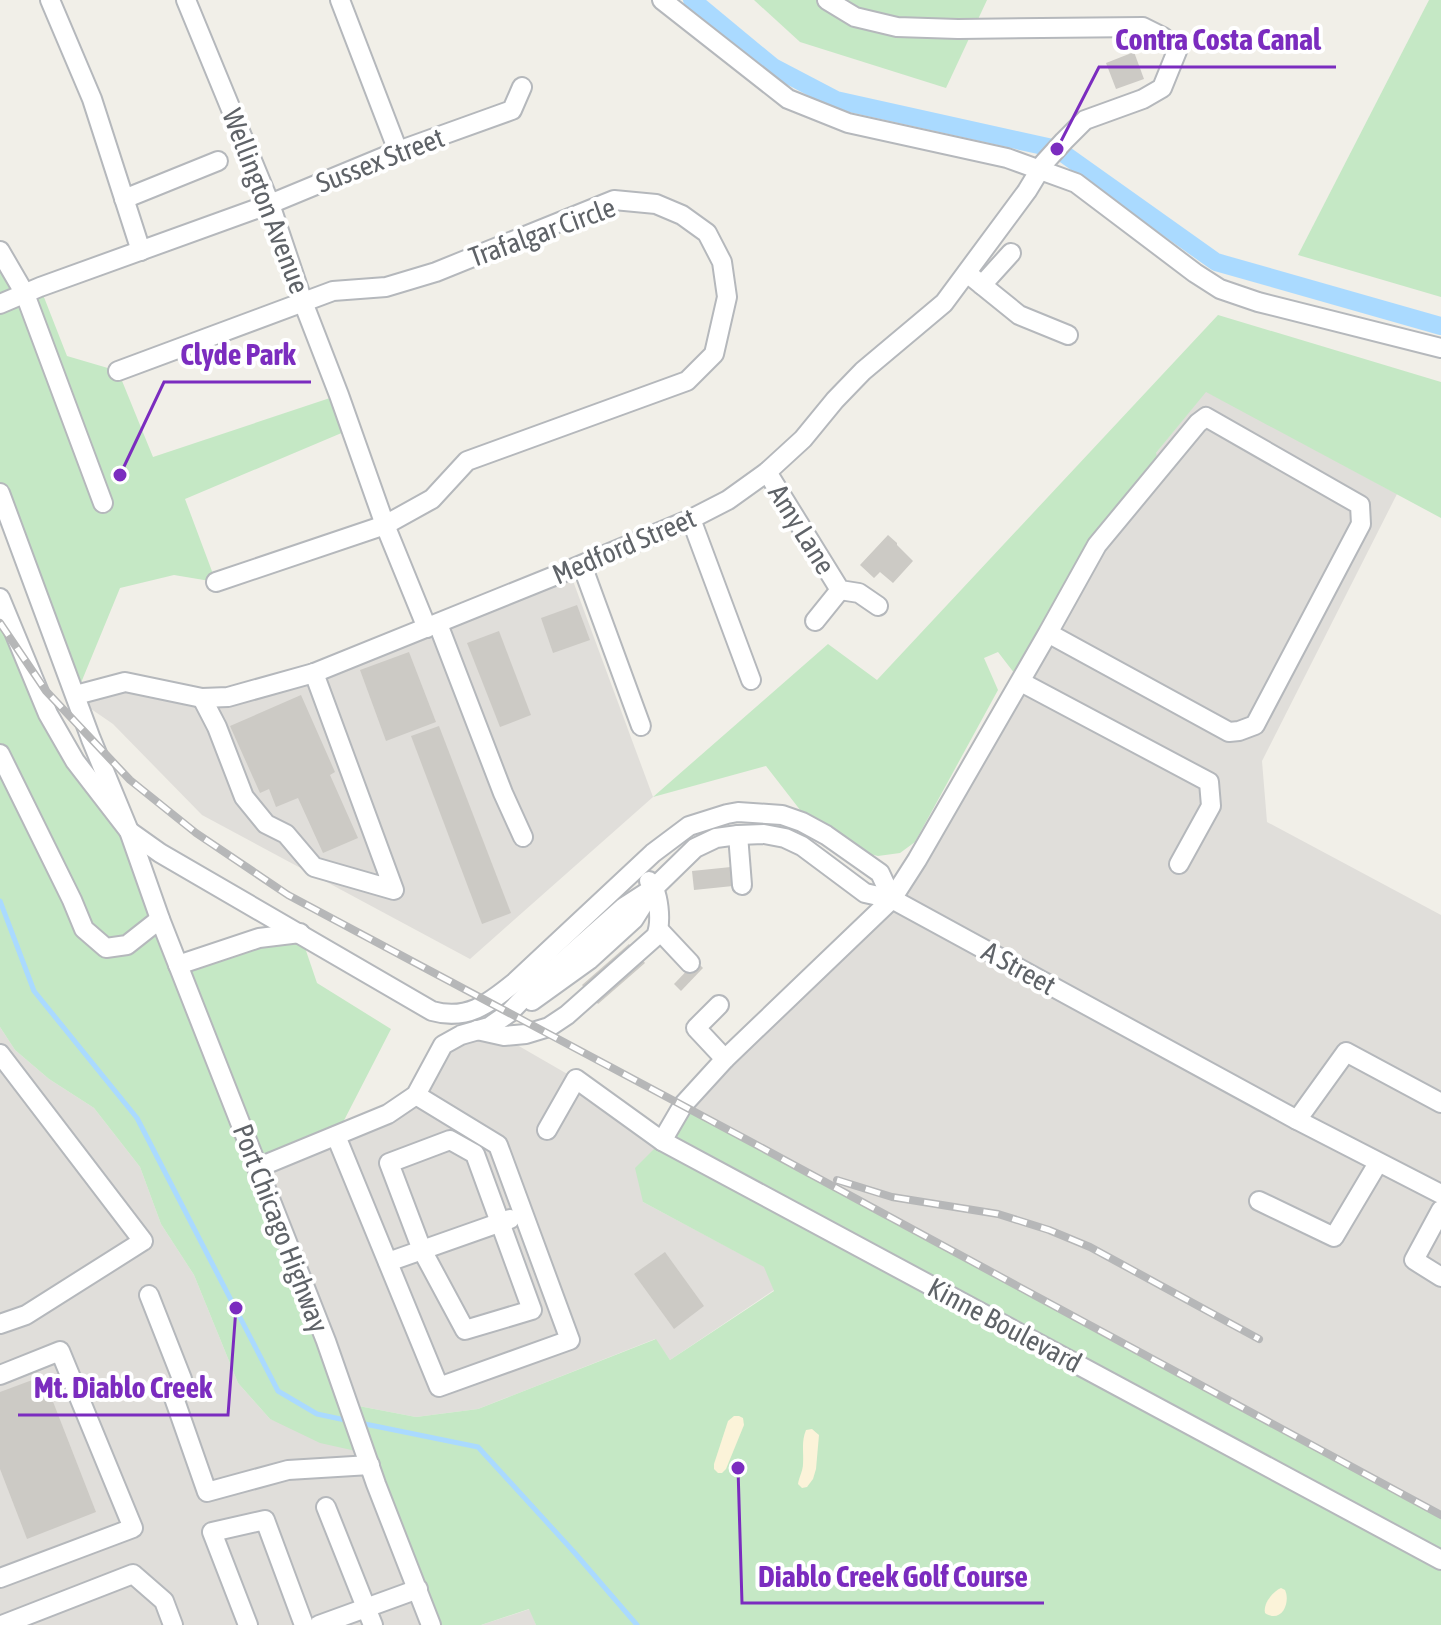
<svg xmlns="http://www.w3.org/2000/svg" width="1441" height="1625" font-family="'Asap Condensed',sans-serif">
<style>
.industrial{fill:#e0deda}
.green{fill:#c5e8c5}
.sand{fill:#fbf3d9}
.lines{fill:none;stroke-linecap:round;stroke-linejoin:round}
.stream{stroke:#aadaff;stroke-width:5}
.canal{stroke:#aadaff;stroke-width:18}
.building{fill:#cccac5}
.minor-casing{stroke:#b5b8bc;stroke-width:22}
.minor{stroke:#fff;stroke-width:18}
.rail-casing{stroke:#b6b7b8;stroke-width:8}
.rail{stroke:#fff;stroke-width:5;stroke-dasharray:15;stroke-linecap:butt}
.labels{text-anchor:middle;stroke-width:8;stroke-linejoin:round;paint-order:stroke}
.street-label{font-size:28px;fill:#5f6368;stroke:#fff}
.leader{fill:none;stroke:#7b2cbf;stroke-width:3}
.callout-dot{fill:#7b2cbf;stroke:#fff;stroke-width:3}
.callout-label{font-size:30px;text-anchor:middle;font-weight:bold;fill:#7b2cbf;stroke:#fff;stroke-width:8;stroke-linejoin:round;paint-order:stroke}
</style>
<rect width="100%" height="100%" fill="#f1efe8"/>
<g class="industrial">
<polygon points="1206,391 1397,494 1262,761 1267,822 1441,915 1441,1515 683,1105 892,899 1156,453"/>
<polygon points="569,570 653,797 470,959 202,815 113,724 78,700 125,682 229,697"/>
<polygon points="0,1027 15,1050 49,1079 94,1108 140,1167 161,1224 194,1275 238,1383 270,1419 365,1453 431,1625 0,1625"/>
<polygon points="493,1031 576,1079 662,1141 643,1202 765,1267 774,1290 670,1360 655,1339 478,1409 416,1417 348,1404 257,1168 416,1095 443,1045"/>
<polygon points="530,1609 536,1625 481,1625"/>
</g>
<g class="green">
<polygon points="754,0 987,0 946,88 800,42"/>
<polygon points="1429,0 1441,0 1441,297 1298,255"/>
<polygon points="0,251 25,294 40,287 67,356 118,371 153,457 339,395 351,429 185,499 216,582 174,575 120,588 76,695 0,493"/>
<polygon points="1218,315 1441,382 1441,518 1206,392 1156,453 1160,469 1097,545 1021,682 998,652 984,658 998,690 915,842 900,853 878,856 861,852 804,815 766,766 653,797 828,644 877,680"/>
<polygon points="0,623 46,691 129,831 178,965 300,933 317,983 391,1029 336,1136 257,1168 348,1404 416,1417 478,1409 656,1339 670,1360 774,1291 764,1267 643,1202 635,1168 662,1141 683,1105 1441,1515 1441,1625 536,1625 529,1609 481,1625 432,1625 365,1453 320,1443 270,1419 238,1383 194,1275 161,1224 140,1167 94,1108 49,1079 15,1050 0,1027"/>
</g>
<g class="sand">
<polygon points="734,1416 739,1416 743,1418 744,1425 726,1469 722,1473 718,1473 714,1469 714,1464 728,1421"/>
<path d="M812,1429L819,1435L816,1469L813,1479L807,1487L802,1488L798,1484C799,1477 803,1471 803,1464C804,1452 801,1442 806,1430Z"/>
<path d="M1281,1588L1285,1590C1291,1603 1281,1624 1265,1613C1263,1604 1272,1592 1281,1588Z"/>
</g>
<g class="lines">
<g class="stream">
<polyline points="0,901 34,991 137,1118 278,1391 317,1414 350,1421"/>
<polyline points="360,1423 478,1447 574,1552 637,1625"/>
</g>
<polyline class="canal" points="692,0 773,67 836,100 1057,149 1216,262 1441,326"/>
</g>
<g class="building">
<polygon points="1134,52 1144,79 1116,89 1106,63"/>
<polygon points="888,535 897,543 897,545 913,561 893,583 880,572 874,578 860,565"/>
<polygon points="577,605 590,640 553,653 541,618"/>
<polygon points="499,631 531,715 500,727 467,643"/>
<polygon points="409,652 436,722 386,741 360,670"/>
<polygon points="301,695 335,772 330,775 358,838 323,853 298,798 276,807 269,789 260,793 230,726"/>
<polygon points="439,726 511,913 482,924 411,736"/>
<polygon points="731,867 733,886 694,890 692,871"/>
<polygon points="629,944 645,963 598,1004 582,985"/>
<polygon points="696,961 703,968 681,991 674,984"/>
<polygon points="665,1252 704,1306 674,1329 634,1274"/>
<polygon points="43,1376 96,1512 27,1539 0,1469 0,1392"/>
</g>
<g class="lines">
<g class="minor-casing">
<g id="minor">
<polyline points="50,0 92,99 141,251"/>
<polyline points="186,0 270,204 303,302 339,395 385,525 427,628"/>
<polyline points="340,0 398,151"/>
<polyline points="662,0 788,99 848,123 1007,158 1076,183 1195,273 1220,289 1258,302 1441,348"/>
<polyline points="124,199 218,161"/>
<polyline points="0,251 25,294 103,503"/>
<polyline points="967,273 1019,315 1068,335"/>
<polyline points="982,285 1011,253"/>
<polyline points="0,304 40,287 270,204 398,151 512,110 522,87"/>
<polyline points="118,371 333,291 386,287 436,272 614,200 656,204 682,215 707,233 722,262 727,297 714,354 687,381 467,461 432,499 385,525 216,582"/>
<polyline points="767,472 840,590 859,593 878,606"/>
<polyline points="0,493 91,739 129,831 160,919 326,1341 376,1484 431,1625"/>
<polyline points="691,519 751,680"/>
<polyline points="582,565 641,726"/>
<path d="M0,598L48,714L75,761L129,831L160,853L432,1011C467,1021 488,1004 514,983L653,853L689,826L727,814L738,812L782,815L802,822L826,835L880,873L892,899"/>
<polyline points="815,621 840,590"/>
<polyline points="438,624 503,793 523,837"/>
<polyline points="1021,682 1209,782 1211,806 1179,864"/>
<polyline points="76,695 125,682 202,698 228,697 314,673 569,570 691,519 728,500 767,472 803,439 835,400 863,371 944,303 1027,191 1044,163 1064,141 1085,120 1143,99 1162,88 1177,51 1163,37 1143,27 958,29 897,27 855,17 827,0"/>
<polyline points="202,698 217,727 244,797 266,824 286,834 314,867 394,890 314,673"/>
<polyline points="0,754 72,900 84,929 106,948 127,945 160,919"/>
<polyline points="738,835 742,885"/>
<polyline points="892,899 917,860 1048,633 1229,732 1239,731 1255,725 1361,524 1360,505 1206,417 1198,423 1097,545 1048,633"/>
<polyline points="659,930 690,963"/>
<polyline points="178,965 259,938 300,933"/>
<polyline points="532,1001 589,960 634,919 651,892"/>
<polyline points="719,1005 696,1028 725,1059"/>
<path d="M477,1030L504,1036L526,1034L549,1027L567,1015L656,936C662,922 659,891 649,881"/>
<polyline points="0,1054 143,1241 26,1315 0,1324"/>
<polyline points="1297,1120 1346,1052 1441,1103"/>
<polyline points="547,1130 576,1079 662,1141 1441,1560"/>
<polyline points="336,1136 439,1387 570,1340 498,1145 416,1095"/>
<polygon points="450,1140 475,1154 532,1310 465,1330 422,1250 389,1163"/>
<polyline points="662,1141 683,1105 725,1059 892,899 1297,1120 1441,1194"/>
<polyline points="257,1168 388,1114 416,1095 443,1045 461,1035 489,1027 509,1013 535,986 624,907 655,887 695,848 716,838 738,835 764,834 785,838 802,846 865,893 892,899"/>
<polyline points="1259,1201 1334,1237 1378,1163"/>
<polyline points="1441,1210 1414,1260 1441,1277"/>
<polyline points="388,1262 510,1219"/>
<polyline points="149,1295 182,1379 173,1395 207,1492 288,1470 370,1465"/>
<polyline points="0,1375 60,1351 133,1528 0,1578"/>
<polyline points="326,1507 373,1625"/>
<polyline points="2,1625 133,1574 164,1601 173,1625"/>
<polyline points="248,1625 212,1532 265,1520 304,1625"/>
<polyline points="319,1625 418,1589"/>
</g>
</g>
<use href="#minor" class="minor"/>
<g class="rail-casing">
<g id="rail">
<polyline points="0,623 46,691 130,780 196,833 288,895 753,1143 1441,1515"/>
<polyline points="837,1180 892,1197 998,1214 1049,1230 1090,1247 1259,1339"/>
</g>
</g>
<use href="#rail" class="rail"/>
</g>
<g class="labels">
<g class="street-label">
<text transform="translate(380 160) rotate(-21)" y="10">Sussex Street</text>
<text transform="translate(266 201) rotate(69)" y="10">Wellington Avenue</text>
<text transform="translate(542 232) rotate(-20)" y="10">Trafalgar Circle</text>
<text transform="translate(802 529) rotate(58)" y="10">Amy Lane</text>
<text transform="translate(624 546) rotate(-23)" y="10">Medford Street</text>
<text transform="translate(1019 968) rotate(29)" y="10">A Street</text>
<text transform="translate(281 1228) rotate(69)" y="10">Port Chicago Highway</text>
<text transform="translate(1005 1325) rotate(28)" y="10">Kinne Boulevard</text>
</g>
</g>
<path class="leader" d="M1057 149L1099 67H1336M120 475L164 382H311M236 1308L228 1415H18M738 1468L742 1603H1044"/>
<g class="callout-dot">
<circle cx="1057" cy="149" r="8"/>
<circle cx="120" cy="475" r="8"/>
<circle cx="236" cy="1308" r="8"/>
<circle cx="738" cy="1468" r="8"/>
</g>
<g class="callout-label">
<text x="1218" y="50">Contra Costa Canal</text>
<text x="238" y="365">Clyde Park</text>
<text x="123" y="1398">Mt. Diablo Creek</text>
<text x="893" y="1587">Diablo Creek Golf Course</text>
</g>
</svg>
